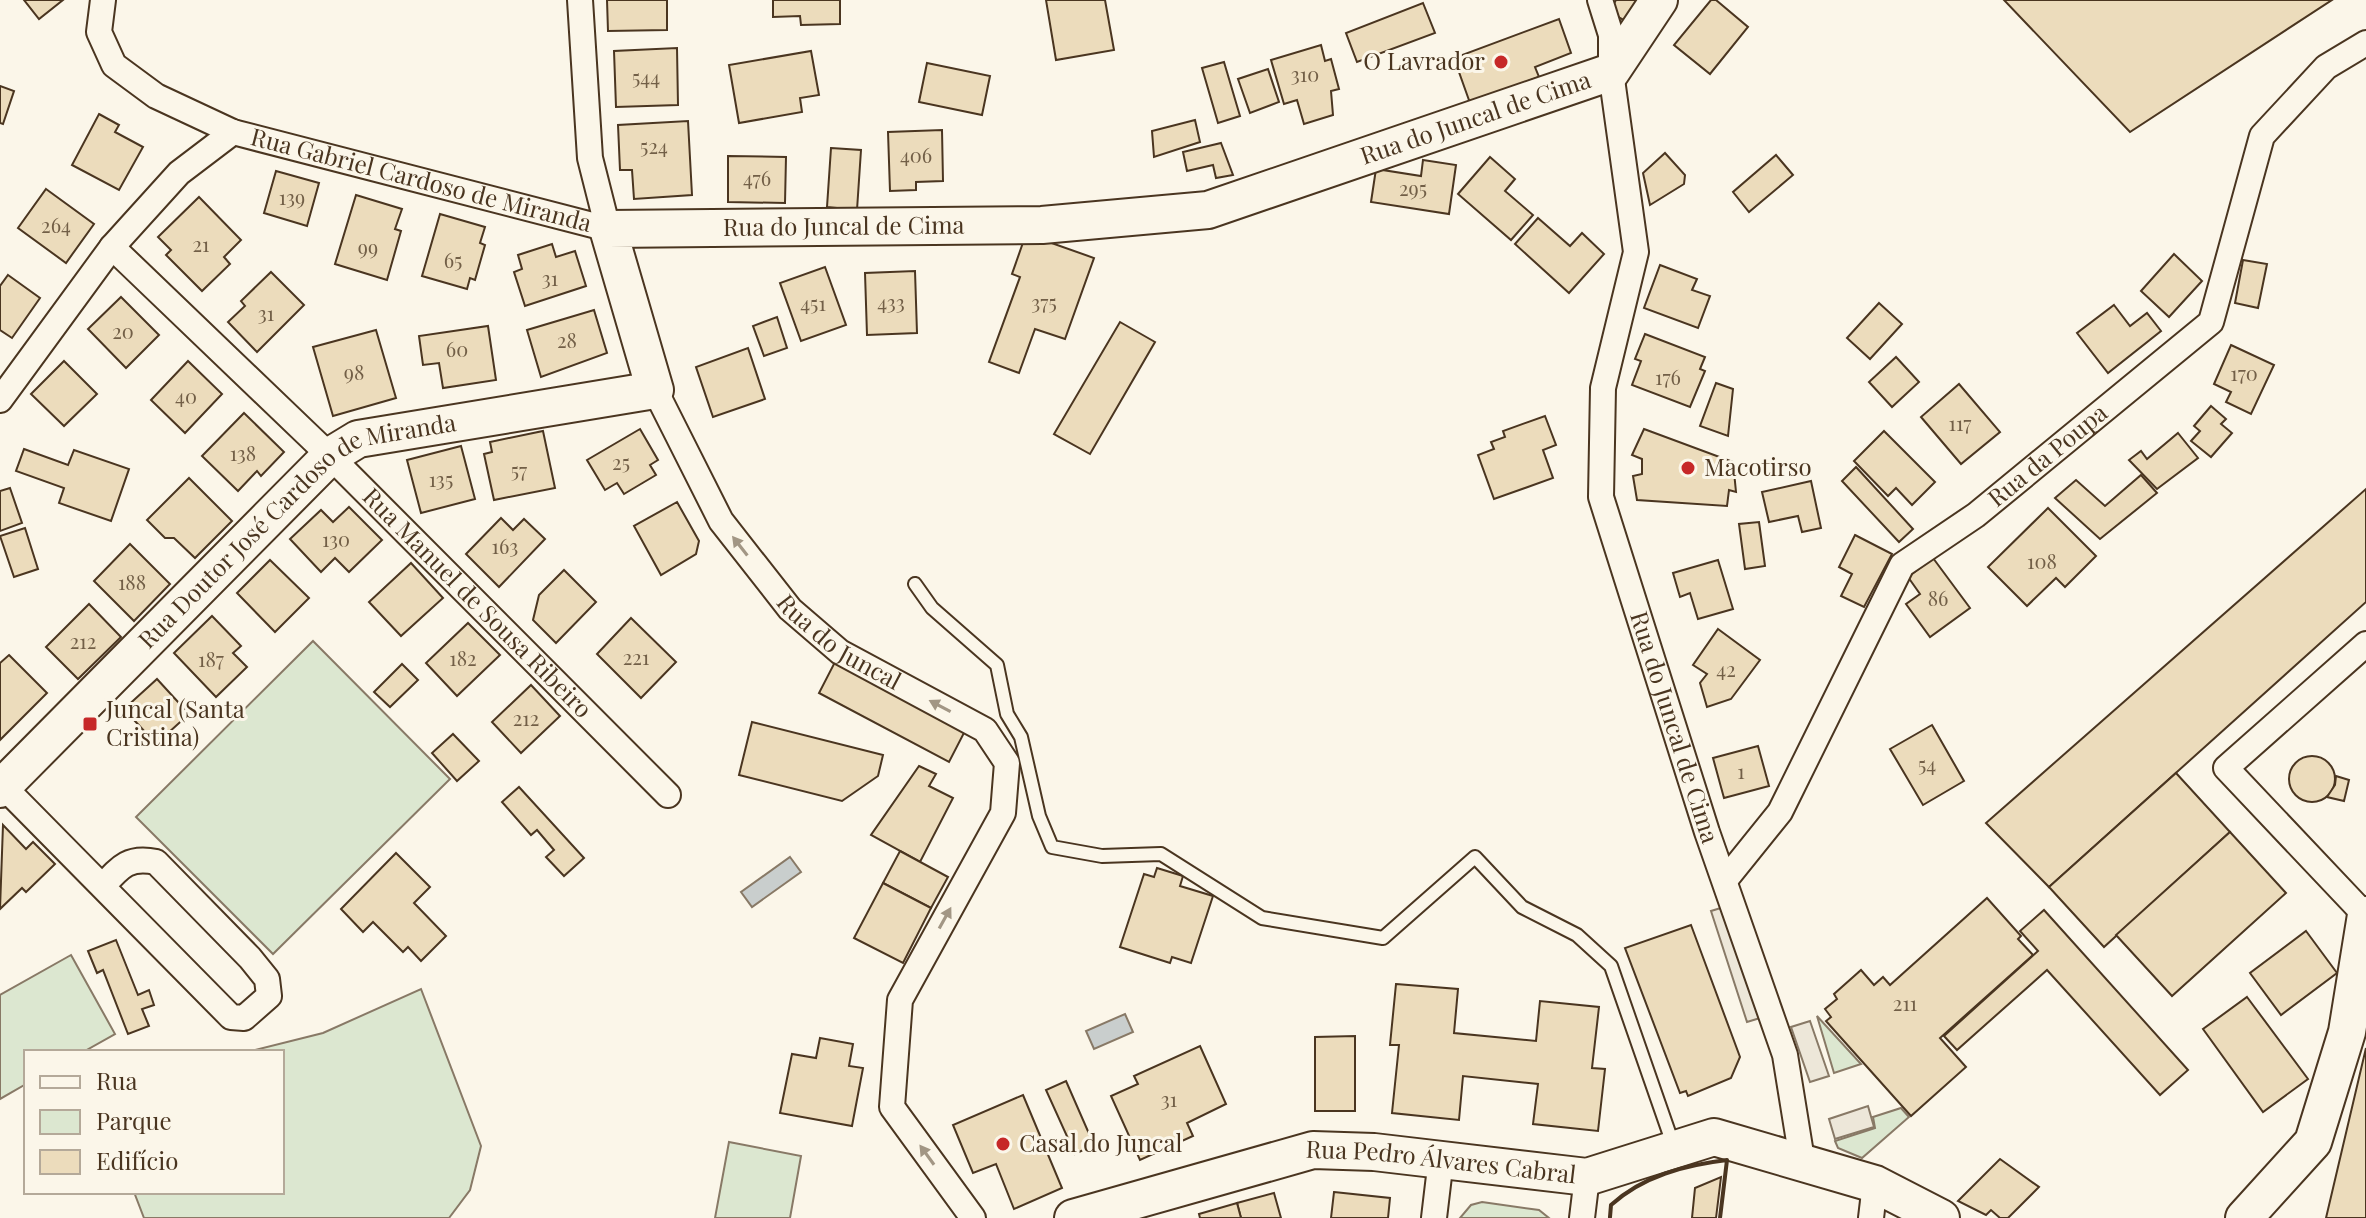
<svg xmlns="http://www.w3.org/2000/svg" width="2366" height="1218" font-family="'Playfair Display',serif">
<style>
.green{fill:#dce7d0;stroke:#887966;stroke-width:2}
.parking{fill:#ede7d9;stroke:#887966;stroke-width:2}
.water{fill:#c9cecd;stroke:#887966;stroke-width:2}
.building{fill:#ecdcbc;stroke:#4a3520;stroke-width:2}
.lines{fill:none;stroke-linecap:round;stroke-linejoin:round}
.lane-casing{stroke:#4a3520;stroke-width:16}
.street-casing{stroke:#4a3520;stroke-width:28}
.secondary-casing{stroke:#4a3520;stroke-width:40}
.lane{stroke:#fbf6e9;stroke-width:12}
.street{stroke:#fbf6e9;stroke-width:24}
.secondary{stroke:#fbf6e9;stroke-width:36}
.wall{stroke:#4a3520;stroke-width:4}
.oneway{fill:#a29684}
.poi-dot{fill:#c62828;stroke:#fbf6e9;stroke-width:3}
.labels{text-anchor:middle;stroke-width:6;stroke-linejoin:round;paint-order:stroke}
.number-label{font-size:20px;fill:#725f47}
.poi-label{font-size:24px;fill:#4a3520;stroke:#fbf6e9;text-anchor:start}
.street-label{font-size:24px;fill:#4a3520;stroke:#fbf6e9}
</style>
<rect width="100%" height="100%" fill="#fbf6e9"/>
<g class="green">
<polygon points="313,641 450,779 273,954 136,817"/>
<polygon points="71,955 115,1034 83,1052 26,1052 26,1084 0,1099 0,995"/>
<polygon points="421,989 481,1146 470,1190 449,1218 144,1218 134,1192 282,1192 282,1052 247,1052 323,1033"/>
<polygon points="1817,1016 1861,1064 1834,1073"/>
<polygon points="1901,1108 1909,1117 1862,1158 1838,1148 1835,1141 1875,1128 1873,1117"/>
<polygon points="729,1142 801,1156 790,1218 715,1218"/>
<polygon points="1482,1202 1539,1210 1549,1218 1460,1218 1471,1205"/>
</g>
<g class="parking">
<polygon points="1724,907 1760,1018 1747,1022 1711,911"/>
<polygon points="1810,1021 1829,1076 1810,1082 1791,1027"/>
<polygon points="1868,1106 1874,1127 1835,1139 1829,1119"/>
</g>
<g class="water">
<polygon points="790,857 801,872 752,907 741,892"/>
<polygon points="1125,1014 1133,1032 1094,1049 1086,1031"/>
</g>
<g class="building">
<polygon points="24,0 63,0 39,19"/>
<polygon points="607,0 667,0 667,30 608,31"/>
<polygon points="773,0 840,0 840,24 801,25 800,16 773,17"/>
<polygon points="1046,0 1105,0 1114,50 1056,60"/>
<polygon points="1616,0 1643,0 1629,23 1609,12"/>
<polygon points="1711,0 1716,0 1748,27 1710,74 1674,45"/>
<polygon points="2004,0 2332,0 2130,132"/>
<polygon points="1423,3 1435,33 1357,62 1346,33"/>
<polygon points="1559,19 1571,53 1535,67 1539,77 1470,103 1454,58"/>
<polygon points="1321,45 1325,61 1331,59 1339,89 1331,91 1333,115 1304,124 1297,100 1284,104 1271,60"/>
<polygon points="677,48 678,105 616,107 614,51"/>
<polygon points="811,51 819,95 800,98 802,112 739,123 729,65"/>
<polygon points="1224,62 1240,116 1218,123 1202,68"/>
<polygon points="927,63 990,76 982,115 919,102"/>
<polygon points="1268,69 1279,102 1250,113 1238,79"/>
<polygon points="0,86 14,91 3,124 0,123"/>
<polygon points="99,114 119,125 115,132 143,147 119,190 72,165"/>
<polygon points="1195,120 1200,142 1154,157 1152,131"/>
<polygon points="688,121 692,195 634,199 632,170 620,170 618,125"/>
<polygon points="942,130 943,181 916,182 916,190 890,191 888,132"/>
<polygon points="1221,143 1233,175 1216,178 1213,165 1187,171 1183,152"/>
<polygon points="831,148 861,150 857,210 827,207"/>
<polygon points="1665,153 1685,175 1684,184 1650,205 1643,173"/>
<polygon points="1776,155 1793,175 1749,212 1733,192"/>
<polygon points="728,156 786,157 785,203 728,202"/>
<polygon points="1490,157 1515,179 1505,191 1533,215 1511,240 1458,194"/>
<polygon points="1423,160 1456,165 1449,214 1371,202 1376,169 1421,176"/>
<polygon points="276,171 319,183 307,226 264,213"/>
<polygon points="46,189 94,224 66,263 18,228"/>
<polygon points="356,195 402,209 395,229 401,231 387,280 335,264"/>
<polygon points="199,197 241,240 224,257 230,264 202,291 166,255 171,250 158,237"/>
<polygon points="440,214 485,227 480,243 485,245 475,280 470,278 467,289 422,276"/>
<polygon points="1538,218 1570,246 1582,233 1604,254 1569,293 1515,244"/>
<polygon points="1026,234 1094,258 1065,339 1035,329 1019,373 989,362 1020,277 1012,274"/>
<polygon points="552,244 556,257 575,251 586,286 525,306 514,272 522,269 518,255"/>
<polygon points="2174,254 2202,281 2169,317 2141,291"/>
<polygon points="2243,260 2267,264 2258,308 2235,303"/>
<polygon points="1660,265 1697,279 1692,290 1710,296 1698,328 1644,308"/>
<polygon points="825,267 846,325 801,341 780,283"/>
<polygon points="915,271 917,333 867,335 865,273"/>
<polygon points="271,272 304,305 257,352 228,322 245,306 241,301"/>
<polygon points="8,275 40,298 12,338 0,330 0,286"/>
<polygon points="121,297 159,335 126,368 88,329"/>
<polygon points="1879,303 1902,324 1870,359 1847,338"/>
<polygon points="2114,305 2130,326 2147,313 2161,331 2108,373 2077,333"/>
<polygon points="594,310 607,353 541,377 527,330"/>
<polygon points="777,317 787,348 764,356 753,326"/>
<polygon points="1120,322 1155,342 1090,454 1054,434"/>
<polygon points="488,326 496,380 443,388 439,363 423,365 419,336"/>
<polygon points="376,330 396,398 333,416 313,347"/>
<polygon points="1645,334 1705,357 1700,369 1705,371 1690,407 1632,385 1641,361 1635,359"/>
<polygon points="2231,345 2274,365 2251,414 2226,402 2231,392 2214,384"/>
<polygon points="748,348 765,399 713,417 696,367"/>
<polygon points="1896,357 1919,382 1892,407 1869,382"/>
<polygon points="64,361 97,394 64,426 31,394"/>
<polygon points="188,361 222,394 185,433 151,400"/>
<polygon points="1716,383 1733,389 1728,436 1700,426"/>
<polygon points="1959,384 2000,432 1961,464 1921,417"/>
<polygon points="2211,406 2226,419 2221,424 2232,433 2211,457 2191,441 2200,431 2194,426"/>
<polygon points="244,413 284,452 261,476 257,471 238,491 202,456"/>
<polygon points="1545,416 1556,445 1543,450 1553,478 1494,499 1478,455 1494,449 1491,442 1505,437 1503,431"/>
<polygon points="640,429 658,460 650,465 656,475 624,494 617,483 605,490 587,460"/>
<polygon points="1644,429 1733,462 1736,492 1729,490 1727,506 1637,500 1633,476 1642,474 1642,459 1632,455"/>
<polygon points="543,431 555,488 494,500 484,454 492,452 490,442"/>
<polygon points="1884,431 1935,482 1912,505 1896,488 1888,496 1854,461"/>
<polygon points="2178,433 2198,458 2157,489 2129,460 2141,451 2147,459"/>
<polygon points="461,446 475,499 421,513 407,460"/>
<polygon points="24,449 68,465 74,450 129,469 111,521 59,503 64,488 16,471"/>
<polygon points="1856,467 1913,529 1899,542 1842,481"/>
<polygon points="2141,475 2157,493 2100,539 2055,498 2076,480 2105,506"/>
<polygon points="189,478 232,521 195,558 174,538 165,538 147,520"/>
<polygon points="1811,481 1821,528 1802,532 1798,516 1769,522 1762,492"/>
<polygon points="10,488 22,523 0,531 0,491"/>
<polygon points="2366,489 2366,602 2049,887 1986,823"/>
<polygon points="677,502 699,541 696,554 661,575 634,526"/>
<polygon points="349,507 382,540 349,572 335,558 321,572 290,539 321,510 333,522"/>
<polygon points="2048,508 2096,556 2065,587 2056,578 2027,606 1988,567"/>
<polygon points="501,518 513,530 524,519 545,539 499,587 466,554"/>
<polygon points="1759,522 1765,566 1745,569 1739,524"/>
<polygon points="25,528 38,569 14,577 0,536"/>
<polygon points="1855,535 1892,554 1864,607 1841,596 1852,574 1839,567"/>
<polygon points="130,544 170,584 134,621 94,581"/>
<polygon points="1933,558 1970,608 1930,637 1906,604 1920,594 1908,577"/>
<polygon points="270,560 309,598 275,632 237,593"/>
<polygon points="1718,560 1733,609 1698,619 1690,593 1680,597 1673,573"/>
<polygon points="411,563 443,598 401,636 369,602"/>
<polygon points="564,570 596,602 556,643 533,620 539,595"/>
<polygon points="89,604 121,637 78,679 46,647"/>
<polygon points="212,616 241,646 233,653 247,667 216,697 174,653"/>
<polygon points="631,618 676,662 641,698 597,654"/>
<polygon points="468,623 500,655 457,696 426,663"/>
<polygon points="1718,629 1760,660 1731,699 1707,707 1700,683 1707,674 1693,665"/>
<polygon points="9,655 47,693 0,740 0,663"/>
<polygon points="836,660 966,729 949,762 819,693"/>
<polygon points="402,664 418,680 390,707 374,692"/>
<polygon points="157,679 189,714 156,744 124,709"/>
<polygon points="531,685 560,716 521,753 492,722"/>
<polygon points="752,722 883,755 878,776 842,801 739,775"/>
<polygon points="1932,725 1964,781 1923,805 1890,749"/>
<polygon points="453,734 479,761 457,781 432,753"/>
<polygon points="1758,746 1769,786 1724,798 1713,758"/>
<circle cx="2312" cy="779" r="23"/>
<polygon points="919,766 936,774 929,786 953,798 920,862 871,835"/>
<polygon points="2176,773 2230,832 2104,947 2049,887"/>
<polygon points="2336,776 2349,780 2344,801 2327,797 2335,785"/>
<polygon points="519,787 584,858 564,876 546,857 554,850 537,830 531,835 502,802"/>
<polygon points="3,825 26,849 33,842 55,864 26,892 22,888 0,909"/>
<polygon points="2230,832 2286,893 2172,996 2116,935"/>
<polygon points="900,851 948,877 931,908 883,883"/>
<polygon points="396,853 430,887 414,903 446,936 421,961 408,947 403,952 373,922 363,932 341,909"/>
<polygon points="1157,868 1183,876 1180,886 1213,896 1191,963 1172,957 1170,963 1120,947 1144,874 1154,877"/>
<polygon points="883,883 931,908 903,963 854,938"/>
<polygon points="1987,898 2021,936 2018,939 2033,955 1940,1038 1966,1067 1911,1116 1826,1021 1831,1017 1825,1009 1837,999 1834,994 1861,970 1874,985 1883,977 1890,985"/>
<polygon points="2044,910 2188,1070 2160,1095 2047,970 1957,1050 1944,1036 2038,951 2020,931"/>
<polygon points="1691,925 1740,1057 1731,1078 1688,1096 1686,1091 1680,1093 1625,948"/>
<polygon points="2306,931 2337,973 2281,1015 2250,973"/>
<polygon points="116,940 138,995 149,990 154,1005 142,1009 149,1026 128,1034 103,970 97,973 88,951"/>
<polygon points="1396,984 1458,989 1454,1033 1536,1041 1540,1001 1599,1007 1592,1068 1605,1069 1598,1131 1533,1124 1538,1084 1463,1076 1459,1120 1392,1113 1399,1045 1390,1045"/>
<polygon points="2247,997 2308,1079 2263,1112 2203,1029"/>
<polygon points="1355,1036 1355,1111 1315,1111 1315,1037"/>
<polygon points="820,1038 853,1044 849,1066 863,1068 852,1126 780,1113 792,1054 816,1058"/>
<polygon points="1200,1046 1226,1104 1187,1123 1193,1136 1140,1160 1111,1096 1138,1084 1134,1076"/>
<polygon points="2366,1048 2366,1218 2326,1218"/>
<polygon points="1066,1081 1094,1145 1075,1154 1046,1090"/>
<polygon points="1023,1095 1062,1188 1014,1209 996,1164 973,1173 953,1125"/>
<polygon points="2000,1159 2039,1187 2008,1218 2000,1218 1991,1210 1986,1215 1958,1201"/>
<polygon points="1721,1177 1716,1218 1692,1218 1695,1188"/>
<polygon points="1334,1192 1390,1198 1388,1218 1331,1218"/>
<polygon points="1274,1193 1281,1218 1241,1218 1237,1203"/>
<polygon points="1237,1203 1241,1218 1200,1218 1199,1214"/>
</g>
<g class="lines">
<g class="lane-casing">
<polyline id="lane" points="915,584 932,608 997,665 1007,714 1021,737 1039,816 1052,847 1102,856 1161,854 1262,918 1383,938 1475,857 1522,907 1577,935 1611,966 1674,1147"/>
</g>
<g class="street-casing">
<g id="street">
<path id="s1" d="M103,0L99,32L114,65L156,96L233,132L608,229L590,158L580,0"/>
<path id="s2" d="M1600,0L1611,35V72L1636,252L1603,388L1601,497L1707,832L1785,1055L1802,1160"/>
<path id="s3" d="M112,247L330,456L668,795"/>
<path id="s4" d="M655,390L721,521L790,609L840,652L985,730L1007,763L1003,813L900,1000L892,1107L973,1218"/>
<polyline points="0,400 112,247 179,173 233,132"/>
<path d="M3,786L231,1017L244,1018L269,996L267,979L250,958L156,862C129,856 120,867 103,886"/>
<path id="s5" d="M1726,879L1780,812L1902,565L1976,515L2211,322L2262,136L2326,67L2366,43"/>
<polyline points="2366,916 2226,768 2366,644"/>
<polyline points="1434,1218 1441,1159"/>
<polyline points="1582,1218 1587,1177"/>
<polyline points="1871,1218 1875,1184"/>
</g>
</g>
<g class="secondary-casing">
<g id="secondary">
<path id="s6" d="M0,789L330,456L358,439L655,390L608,229L1042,225L1208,210L1611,72L1659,0"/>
<path id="s7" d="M1073,1218L1313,1150L1374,1152L1587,1177L1714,1137L1875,1184L1941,1218"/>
<polyline points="2244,1218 2313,1142 2347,1032 2366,915"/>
</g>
</g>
<use href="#lane" class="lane"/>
<use href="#street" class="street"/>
<use href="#secondary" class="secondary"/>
<path class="wall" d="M1610,1217L1611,1205C1643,1176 1685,1165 1727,1160L1720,1218"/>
</g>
<defs><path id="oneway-solid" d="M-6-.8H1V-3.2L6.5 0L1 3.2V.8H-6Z" transform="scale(2)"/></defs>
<g class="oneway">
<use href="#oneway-solid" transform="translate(740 546) rotate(-128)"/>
<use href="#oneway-solid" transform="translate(940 706) rotate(-152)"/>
<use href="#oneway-solid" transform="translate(945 918) rotate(-61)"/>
<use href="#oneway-solid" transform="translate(927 1155) rotate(-126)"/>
</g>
<g class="poi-dot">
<circle cx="1501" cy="62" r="8"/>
<circle cx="1688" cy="468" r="8"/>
<rect x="82" y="716" width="16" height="16" rx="4"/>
<circle cx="1003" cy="1144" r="8"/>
</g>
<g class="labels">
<g class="number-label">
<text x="1305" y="82">310</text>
<text x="646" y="85">544</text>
<text x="654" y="154">524</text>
<text x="916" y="163">406</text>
<text x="757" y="186">476</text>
<text x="1413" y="196">295</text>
<text x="292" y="205">139</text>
<text x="56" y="233">264</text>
<text x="201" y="252">21</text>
<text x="368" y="255">99</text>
<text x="453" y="268">65</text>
<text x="550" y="286">31</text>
<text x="891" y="310">433</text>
<text x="1044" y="310">375</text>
<text x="813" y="311">451</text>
<text x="266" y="321">31</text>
<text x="123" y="339">20</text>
<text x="567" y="348">28</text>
<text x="457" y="357">60</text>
<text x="354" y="380">98</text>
<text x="2244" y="381">170</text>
<text x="1668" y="385">176</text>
<text x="186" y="404">40</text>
<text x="1960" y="431">117</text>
<text x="243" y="461">138</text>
<text x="621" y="470">25</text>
<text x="519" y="478">57</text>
<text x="441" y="487">135</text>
<text x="336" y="547">130</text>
<text x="505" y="554">163</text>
<text x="2042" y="569">108</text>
<text x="132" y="590">188</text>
<text x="1938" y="606">86</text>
<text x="83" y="649">212</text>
<text x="636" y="665">221</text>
<text x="463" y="666">182</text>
<text x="211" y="667">187</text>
<text x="1726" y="677">42</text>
<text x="526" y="726">212</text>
<text x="1927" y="772">54</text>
<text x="1741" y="779">1</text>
<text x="1905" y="1011">211</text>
<text x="1169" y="1107">31</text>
</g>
<g class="poi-label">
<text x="1485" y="70" text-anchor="end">O Lavrador</text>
<text x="1704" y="476">Macotirso</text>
<text x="106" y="718">Juncal (Santa<tspan x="106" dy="28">Cristina)</tspan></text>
<text x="1019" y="1152">Casal do Juncal</text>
</g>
<g class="street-label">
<text dy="8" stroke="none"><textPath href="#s6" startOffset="1854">Rua do Juncal de Cima</textPath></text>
<text dy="8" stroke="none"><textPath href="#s1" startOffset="400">Rua Gabriel Cardoso de Miranda</textPath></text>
<text dy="8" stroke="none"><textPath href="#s6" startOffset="1206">Rua do Juncal de Cima</textPath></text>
<text dy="8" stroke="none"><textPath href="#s5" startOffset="544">Rua da Poupa</textPath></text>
<text dy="8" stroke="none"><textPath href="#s6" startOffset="402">Rua Doutor José Cardoso de Miranda</textPath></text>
<text dy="8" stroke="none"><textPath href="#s3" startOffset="510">Rua Manuel de Sousa Ribeiro</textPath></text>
<text dy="8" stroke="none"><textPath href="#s4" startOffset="318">Rua do Juncal</textPath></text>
<text dy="8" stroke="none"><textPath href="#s2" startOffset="746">Rua do Juncal de Cima</textPath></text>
<text dy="8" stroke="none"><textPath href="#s7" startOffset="378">Rua Pedro Álvares Cabral</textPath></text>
</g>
</g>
<rect x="24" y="1050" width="260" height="144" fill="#fbf6e9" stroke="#b4a999" stroke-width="2"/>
<rect x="40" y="1076" width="40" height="12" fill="#fbf6e9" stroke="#b4a999" stroke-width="2"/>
<text x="96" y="1090" font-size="24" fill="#4a3520">Rua</text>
<rect x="40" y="1110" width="40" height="24" fill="#dce7d0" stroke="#b4a999" stroke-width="2"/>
<text x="96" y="1130" font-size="24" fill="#4a3520">Parque</text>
<rect x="40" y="1150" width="40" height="24" fill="#ecdcbc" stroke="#b4a999" stroke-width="2"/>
<text x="96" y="1170" font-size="24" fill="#4a3520">Edifício</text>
</svg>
